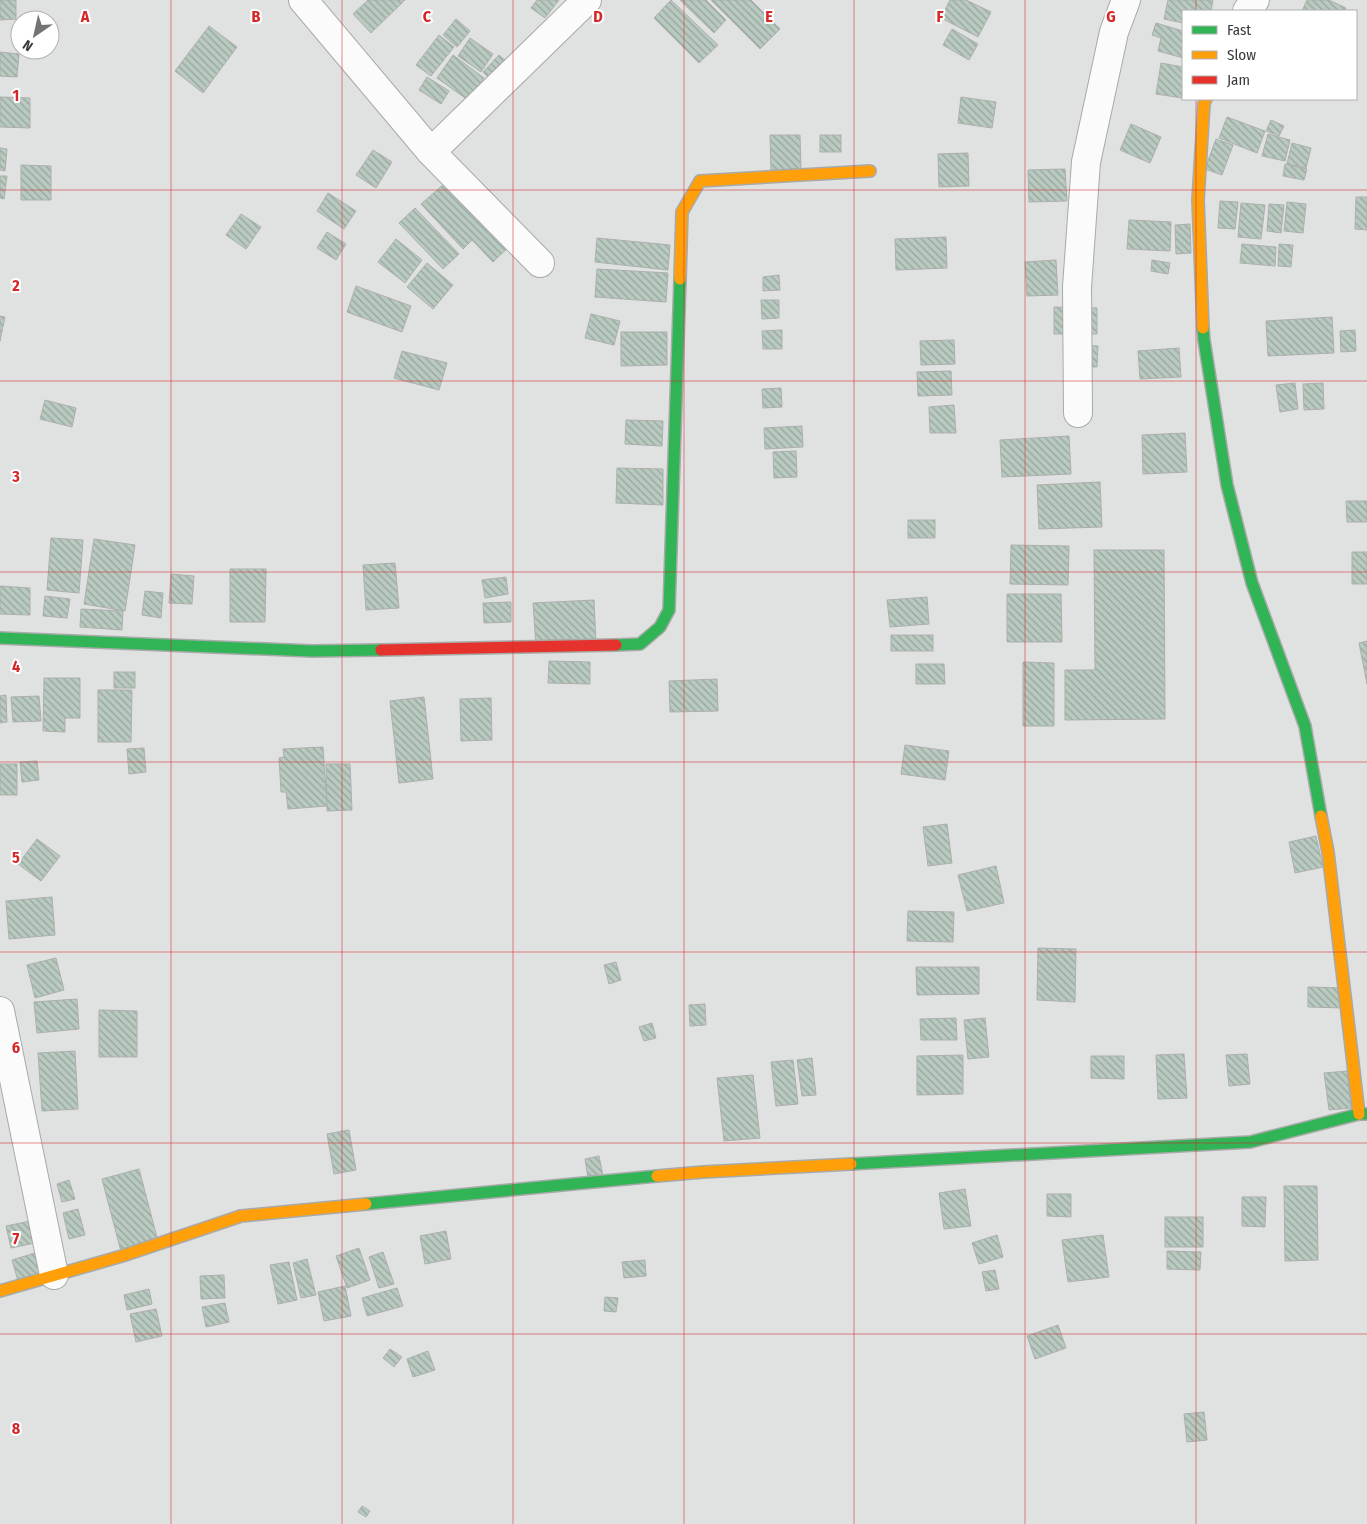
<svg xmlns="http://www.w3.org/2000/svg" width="1367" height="1524" font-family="'Fira Sans Condensed',sans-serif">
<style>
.building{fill:url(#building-back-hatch);stroke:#adafae}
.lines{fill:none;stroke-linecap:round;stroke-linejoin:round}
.street-casing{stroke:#a8aaa9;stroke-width:30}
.fast-casing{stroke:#a8aaa9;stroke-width:14}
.slow-casing{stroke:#a8aaa9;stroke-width:14}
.jam-casing{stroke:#a8aaa9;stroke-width:14}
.street{stroke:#fafbfa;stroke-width:28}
.fast{stroke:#30b455;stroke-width:11}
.slow{stroke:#ff9f0a;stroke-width:11}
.jam{stroke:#e5322d;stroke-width:11}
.grid{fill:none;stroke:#d62828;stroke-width:1;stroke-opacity:0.55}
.grid-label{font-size:16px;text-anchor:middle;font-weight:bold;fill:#d62828;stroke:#fff;stroke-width:4;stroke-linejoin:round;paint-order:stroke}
</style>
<defs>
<pattern id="building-back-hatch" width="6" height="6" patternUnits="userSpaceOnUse" patternTransform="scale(1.25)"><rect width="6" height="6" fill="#b9cac0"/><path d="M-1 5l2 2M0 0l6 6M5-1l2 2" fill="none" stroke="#97a59d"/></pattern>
</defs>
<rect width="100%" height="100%" fill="#e0e2e1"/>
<g class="building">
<polygon points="0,0 16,0 16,19 0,20"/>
<polygon points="368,0 405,0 371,33 353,14"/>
<polygon points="537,0 559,0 545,18 531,8"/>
<polygon points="671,0 718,45 699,63 654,18"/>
<polygon points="680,0 706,0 726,20 714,33"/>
<polygon points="711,0 751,0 780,29 760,49"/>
<polygon points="950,0 966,0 991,12 978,37 941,18"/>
<polygon points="1168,0 1213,0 1211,11 1183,11 1183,23 1164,19"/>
<polygon points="1307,0 1329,0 1346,8 1345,11 1302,11"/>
<polygon points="456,19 470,31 457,47 443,35"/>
<polygon points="1156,23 1183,31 1183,58 1158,51 1161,38 1152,35"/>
<polygon points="209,26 237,47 203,93 175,71"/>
<polygon points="952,29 978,44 969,60 943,45"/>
<polygon points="439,35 454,47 431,76 416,65"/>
<polygon points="470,38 493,54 481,72 458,56"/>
<polygon points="0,52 19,54 17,77 0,76"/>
<polygon points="453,55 484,78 468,100 437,78"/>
<polygon points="499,55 506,61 489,78 483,72"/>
<polygon points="1161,63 1183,67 1182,98 1156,94"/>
<polygon points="427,77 449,91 441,104 419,90"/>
<polygon points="0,97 30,98 30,128 0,127"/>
<polygon points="961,97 996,102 992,128 958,123"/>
<polygon points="1227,117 1265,131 1257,153 1219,138"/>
<polygon points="1271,120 1284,126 1279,136 1266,131"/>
<polygon points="1131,124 1161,137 1150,163 1120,150"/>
<polygon points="1268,134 1290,140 1285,161 1262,156"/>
<polygon points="770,135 800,135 801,169 771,170"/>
<rect x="820" y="135" width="21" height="17"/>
<polygon points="1216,139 1233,145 1222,175 1205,169"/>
<polygon points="1292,143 1311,148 1306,168 1287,164"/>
<polygon points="0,148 7,149 5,171 0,170"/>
<polygon points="373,150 392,162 376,188 356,175"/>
<polygon points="968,153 969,186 939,187 938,154"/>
<polygon points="1285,164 1307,169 1304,180 1283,176"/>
<polygon points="21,165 51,166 51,200 21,200"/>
<polygon points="1065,169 1067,201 1029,202 1028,170"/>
<polygon points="0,176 7,176 4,199 0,198"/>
<polygon points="444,184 478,222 486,215 512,244 493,262 472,240 463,249 421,204"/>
<polygon points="328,193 356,211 344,229 317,211"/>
<polygon points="1356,197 1367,197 1367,230 1355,229"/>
<polygon points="1220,201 1238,202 1235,229 1218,228"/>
<polygon points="1287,202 1306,204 1303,233 1284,231"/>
<polygon points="1241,203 1265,205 1261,239 1238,237"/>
<polygon points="1269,204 1284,205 1281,233 1267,231"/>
<polygon points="415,208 459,254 443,269 399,223"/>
<polygon points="241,214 261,227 246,249 226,235"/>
<polygon points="1129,220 1171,222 1170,251 1127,249"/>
<polygon points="1190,224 1191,253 1176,254 1175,225"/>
<polygon points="327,232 346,244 336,260 317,248"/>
<polygon points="946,237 947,268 896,270 895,239"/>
<polygon points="597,238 670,245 668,270 595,262"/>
<polygon points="396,239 422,260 405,283 378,262"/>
<polygon points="1242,244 1276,247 1275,266 1240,263"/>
<polygon points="1279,244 1293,245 1291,267 1278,266"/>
<polygon points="1056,260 1058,295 1027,296 1025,262"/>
<polygon points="1152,260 1170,263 1168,274 1151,271"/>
<polygon points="427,263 453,285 433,309 407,287"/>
<polygon points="597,269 668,273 666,302 595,297"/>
<polygon points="779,275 780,290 763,291 763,277"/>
<polygon points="356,286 411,306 402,332 347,312"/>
<polygon points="761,300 779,300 779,318 762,319"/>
<polygon points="1054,307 1097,308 1097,334 1054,334"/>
<polygon points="591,314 620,321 614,345 585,338"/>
<polygon points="0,316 5,317 0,341"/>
<polygon points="1332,317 1334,353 1268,356 1266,321"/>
<polygon points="782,330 782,349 763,349 762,331"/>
<polygon points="1355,330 1356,351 1341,352 1340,331"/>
<polygon points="621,332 667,332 667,365 621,366"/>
<polygon points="954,340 955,364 921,365 920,341"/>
<polygon points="1066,344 1098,346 1097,367 1064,366"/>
<polygon points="1179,348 1181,377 1140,379 1138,351"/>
<polygon points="402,351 447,363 439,390 394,378"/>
<polygon points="951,371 952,395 918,396 917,372"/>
<polygon points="1295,383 1298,409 1280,412 1276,385"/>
<polygon points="1323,383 1324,409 1304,410 1303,384"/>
<polygon points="781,388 782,407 763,408 762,389"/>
<polygon points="45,400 76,408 72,427 40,419"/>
<polygon points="954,405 956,433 930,433 929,407"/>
<polygon points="626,420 663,421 662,446 625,444"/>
<polygon points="802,426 803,447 765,449 764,428"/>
<polygon points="1185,433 1187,472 1143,474 1142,435"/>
<polygon points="1069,436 1071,474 1002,477 1000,440"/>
<polygon points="796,451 797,477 774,478 773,452"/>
<polygon points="617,468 663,469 663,505 616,503"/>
<polygon points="1100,482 1102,527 1039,529 1037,485"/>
<polygon points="1346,501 1367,501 1367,522 1347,522"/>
<rect x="908" y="520" width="27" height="18"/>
<polygon points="51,538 83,540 79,593 47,590"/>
<polygon points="94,539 135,545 125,611 84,604"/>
<polygon points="1011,545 1069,546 1068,585 1010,584"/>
<polygon points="1094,550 1164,550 1165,719 1065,720 1065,670 1095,670"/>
<rect x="1352" y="552" width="15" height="32"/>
<polygon points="395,563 399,608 366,610 363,565"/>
<polygon points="230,569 266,569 265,622 230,622"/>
<polygon points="171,574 194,576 192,604 169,603"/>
<polygon points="506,577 508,594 485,598 482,580"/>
<polygon points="0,586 30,588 30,615 0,614"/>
<polygon points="145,591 163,593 161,618 142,615"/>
<polygon points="1007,594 1061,594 1062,642 1007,642"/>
<polygon points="45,596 70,599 67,618 43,616"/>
<polygon points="927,597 929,624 890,627 887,600"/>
<polygon points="594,600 596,643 536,646 533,603"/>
<polygon points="511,602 511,622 484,623 483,603"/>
<polygon points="81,609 123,611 122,630 80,627"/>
<rect x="891" y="635" width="42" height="16"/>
<polygon points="1367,641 1367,684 1359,643"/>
<polygon points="549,661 590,662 590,684 548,683"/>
<polygon points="1023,662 1054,663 1054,726 1023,726"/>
<polygon points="916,664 944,664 945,684 916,684"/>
<rect x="114" y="672" width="21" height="16"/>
<polygon points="44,678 80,678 80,718 65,718 65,732 43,731"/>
<polygon points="717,679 718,711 670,712 669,681"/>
<polygon points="98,690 132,690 131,742 98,742"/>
<polygon points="6,695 7,722 0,723 0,696"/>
<polygon points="39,696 41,721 13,722 11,697"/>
<polygon points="424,697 433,779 399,783 390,701"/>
<polygon points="491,698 492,740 461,741 460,699"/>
<polygon points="905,745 949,751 945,780 901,774"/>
<polygon points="323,747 327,806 288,809 286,792 281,792 279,758 284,757 283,749"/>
<polygon points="144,748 146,772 129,774 127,749"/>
<polygon points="37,761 39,780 22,782 20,762"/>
<rect x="0" y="764" width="17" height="31"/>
<polygon points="326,764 350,764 352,810 327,811"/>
<polygon points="947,824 952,863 928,866 923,827"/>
<polygon points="1316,836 1323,867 1295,873 1289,842"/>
<polygon points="37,839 60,856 41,881 18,864"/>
<polygon points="996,866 1004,903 967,911 958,875"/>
<polygon points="52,897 55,935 9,939 6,901"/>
<polygon points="908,911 954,912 953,942 907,941"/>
<polygon points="1038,948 1076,949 1075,1002 1037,1000"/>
<polygon points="56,958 64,990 35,998 27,965"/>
<polygon points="616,962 621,980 609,984 604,965"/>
<polygon points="916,967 979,967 979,994 917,995"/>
<polygon points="1308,987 1345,988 1344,1008 1308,1007"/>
<polygon points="77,999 79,1029 37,1033 34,1002"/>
<polygon points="705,1004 706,1025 690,1026 689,1005"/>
<polygon points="99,1010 137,1011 137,1057 99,1057"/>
<polygon points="956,1018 957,1040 921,1040 920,1019"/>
<polygon points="985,1018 989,1057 968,1059 964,1020"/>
<polygon points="652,1023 656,1038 644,1041 639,1027"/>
<polygon points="75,1051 78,1109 42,1111 38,1053"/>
<polygon points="1184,1054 1187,1098 1158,1099 1156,1055"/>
<polygon points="1247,1054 1250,1084 1229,1086 1226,1055"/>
<polygon points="963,1055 963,1094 917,1095 917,1056"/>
<polygon points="1091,1056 1124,1056 1124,1079 1091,1078"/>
<polygon points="812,1058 816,1095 802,1096 797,1060"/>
<polygon points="793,1060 798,1104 776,1106 771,1062"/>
<polygon points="1347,1071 1351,1108 1329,1110 1324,1073"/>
<polygon points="753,1075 760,1138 724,1141 717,1078"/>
<polygon points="349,1130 356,1170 334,1174 327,1134"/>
<polygon points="599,1156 604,1181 589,1183 585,1159"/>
<polygon points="139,1169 160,1249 123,1259 102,1179"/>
<polygon points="69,1180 75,1199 62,1202 57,1184"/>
<polygon points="1284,1186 1317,1186 1318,1260 1285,1261"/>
<polygon points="965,1189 971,1226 944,1229 939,1193"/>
<polygon points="1047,1194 1071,1194 1071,1217 1047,1216"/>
<polygon points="1242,1197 1266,1197 1265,1227 1242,1226"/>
<polygon points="78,1209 85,1235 69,1239 63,1213"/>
<rect x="1165" y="1217" width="38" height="30"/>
<polygon points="35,1220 40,1242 11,1248 6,1226"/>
<polygon points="446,1231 451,1259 425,1264 420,1236"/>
<polygon points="997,1235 1003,1257 979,1264 972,1243"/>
<polygon points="1103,1235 1109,1277 1068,1282 1062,1240"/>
<polygon points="359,1248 370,1280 347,1288 336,1256"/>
<polygon points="1167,1251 1201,1252 1200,1270 1167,1269"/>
<polygon points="383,1252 394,1284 379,1288 369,1257"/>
<polygon points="35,1253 41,1274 18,1281 12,1260"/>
<polygon points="307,1259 316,1295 301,1298 293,1263"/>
<polygon points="645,1260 646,1276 624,1278 622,1262"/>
<polygon points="289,1262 297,1300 278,1304 270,1265"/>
<polygon points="995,1270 999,1289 986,1291 982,1272"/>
<polygon points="224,1275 225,1298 201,1299 200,1276"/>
<polygon points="345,1286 351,1316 324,1321 318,1292"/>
<polygon points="397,1288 403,1306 367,1316 362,1298"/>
<polygon points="149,1289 152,1304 127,1310 124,1295"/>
<polygon points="605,1297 618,1298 616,1312 604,1311"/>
<polygon points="225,1303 229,1322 206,1327 202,1307"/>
<polygon points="156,1309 162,1336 136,1342 130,1314"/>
<polygon points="1058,1325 1066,1348 1035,1359 1027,1336"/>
<polygon points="390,1349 402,1357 394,1367 383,1358"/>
<polygon points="428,1351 435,1370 413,1377 407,1359"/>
<polygon points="1204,1412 1207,1440 1187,1442 1184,1414"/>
<polygon points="362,1506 370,1511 366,1517 358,1512"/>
</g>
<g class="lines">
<g class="street-casing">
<g id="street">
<polyline points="303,0 431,152 540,263"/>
<polyline points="1247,11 1255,0"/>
<polyline points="431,152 587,0"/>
<polyline points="1078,413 1077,287 1086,162 1114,32 1126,0"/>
<polyline points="0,1011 54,1275"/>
</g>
</g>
<g class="fast-casing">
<g id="fast">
<polyline points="1203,328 1204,340 1227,485 1252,583 1305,726 1321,816"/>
<polyline points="0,638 312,651 381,650"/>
<polyline points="616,645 640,644 660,627 669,610 680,279"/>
<polyline points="851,1164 1250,1142 1359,1114 1367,1114"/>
<polyline points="366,1204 657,1176"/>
</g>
</g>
<g class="slow-casing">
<g id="slow">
<polyline points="680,279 682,212 700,181 870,171"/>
<polyline points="1203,328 1198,200 1204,104 1206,99"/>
<polyline points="1321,816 1328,852 1359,1114"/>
<polyline points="657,1176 703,1172 851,1164"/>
<polyline points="0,1291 122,1256 241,1216 366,1204"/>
</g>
</g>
<g class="jam-casing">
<polyline id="jam" points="381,650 616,645"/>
</g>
<use href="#street" class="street"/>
<use href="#fast" class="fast"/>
<use href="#slow" class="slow"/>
<use href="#jam" class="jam"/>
</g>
<path class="grid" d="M171,0V1524M342,0V1524M513,0V1524M684,0V1524M854,0V1524M1025,0V1524M1196,0V11M1196,99V1524M0,190H1367M0,381H1367M0,572H1367M0,762H1367M0,952H1367M0,1143H1367M0,1334H1367"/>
<g class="grid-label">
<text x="85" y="22">A</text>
<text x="256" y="22">B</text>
<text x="427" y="22">C</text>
<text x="598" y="22">D</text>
<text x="769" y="22">E</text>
<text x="940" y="22">F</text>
<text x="1111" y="22">G</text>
<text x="16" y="101">1</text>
<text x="16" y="291">2</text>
<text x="16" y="482">3</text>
<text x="16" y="672">4</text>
<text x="16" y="863">5</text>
<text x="16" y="1053">6</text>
<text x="16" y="1244">7</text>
<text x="16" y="1434">8</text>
</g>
<rect x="1182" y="10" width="175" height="90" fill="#ffffff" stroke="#b0b0b0"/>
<rect x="1192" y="26" width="25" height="8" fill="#30b455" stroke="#b0b0b0"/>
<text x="1227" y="35" font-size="15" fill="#393a39">Fast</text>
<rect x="1192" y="51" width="25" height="8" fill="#ff9f0a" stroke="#b0b0b0"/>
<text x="1227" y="60" font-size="15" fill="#393a39">Slow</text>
<rect x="1192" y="76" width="25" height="8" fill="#e5322d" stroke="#b0b0b0"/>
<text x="1227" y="85" font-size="15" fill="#393a39">Jam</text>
<g transform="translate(35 35) rotate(214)"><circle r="24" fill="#ffffff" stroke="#b0b0b0"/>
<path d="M0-4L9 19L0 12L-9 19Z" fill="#737574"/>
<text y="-8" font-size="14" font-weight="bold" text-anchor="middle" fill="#393a39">N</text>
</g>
</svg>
